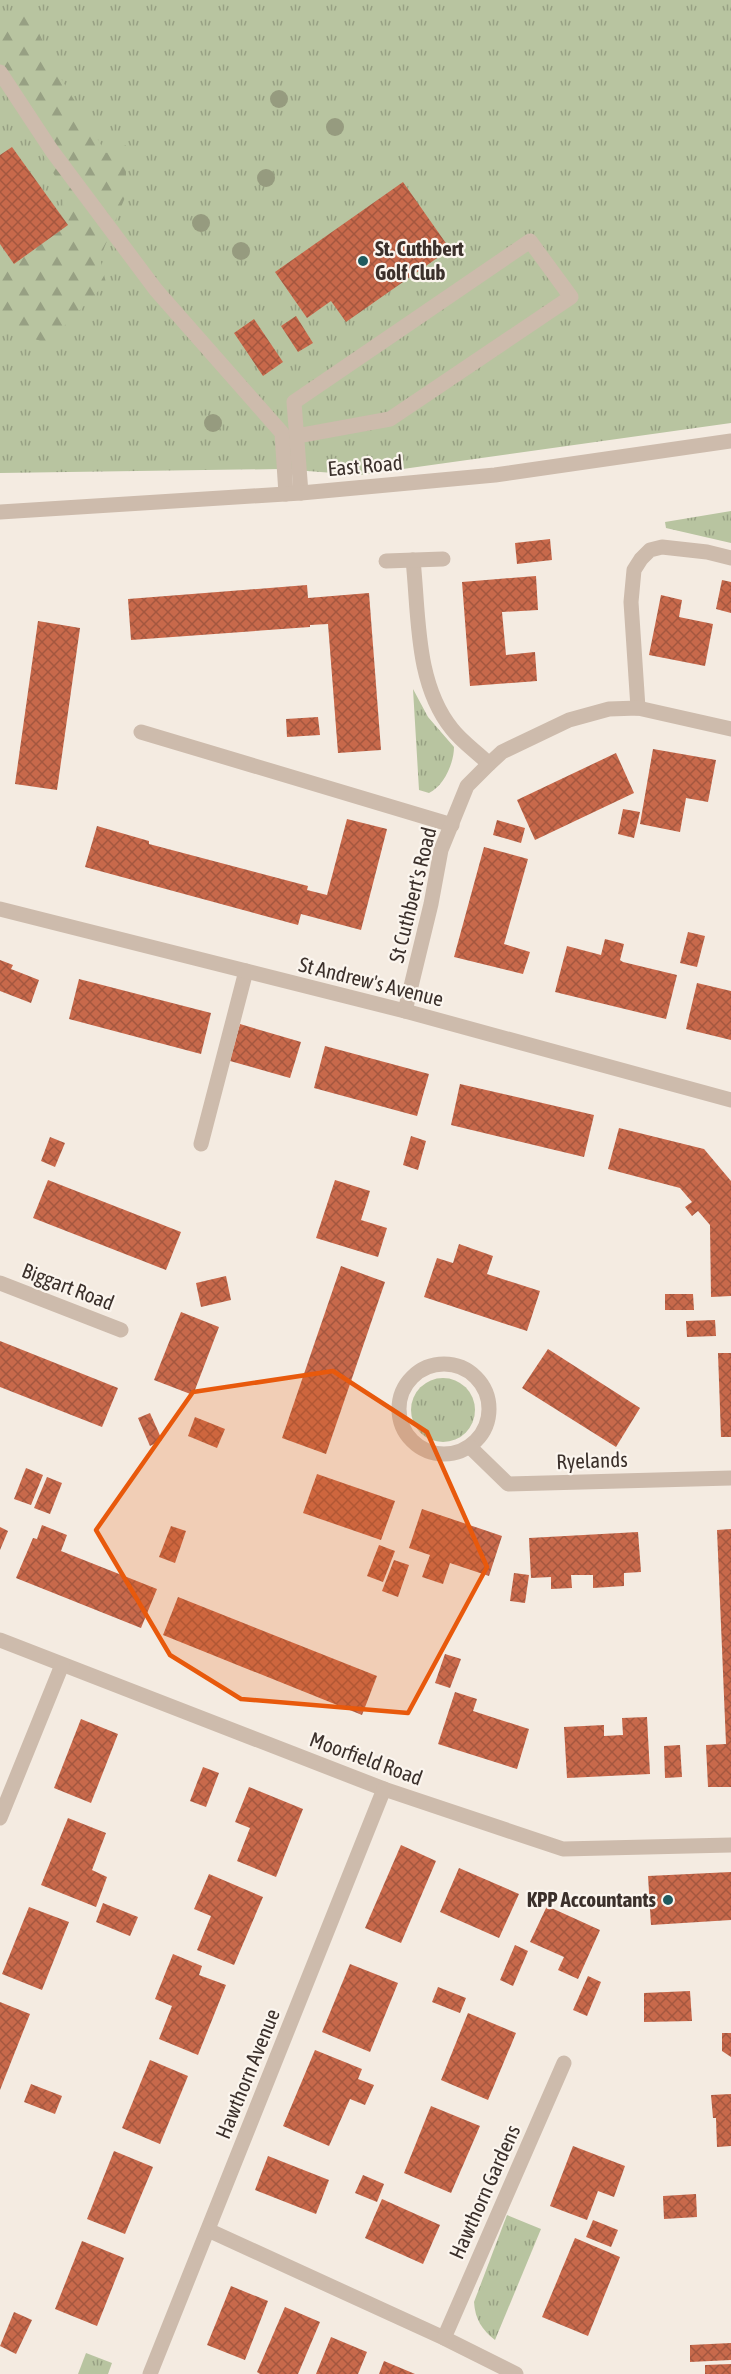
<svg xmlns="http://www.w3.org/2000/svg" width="731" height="2374" font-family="'Asap Condensed',sans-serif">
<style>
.grass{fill:url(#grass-tufts)}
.forest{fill:url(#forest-firs)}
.building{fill:url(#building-cross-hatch)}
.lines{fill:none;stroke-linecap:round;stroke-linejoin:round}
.service{stroke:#cdbbac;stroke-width:15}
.minor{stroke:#cdbbac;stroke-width:15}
.tertiary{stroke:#cdbbac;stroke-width:15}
.tree{fill:#969b7f}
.marked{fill:#e8590c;fill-opacity:0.2;stroke:#e8590c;stroke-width:4.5;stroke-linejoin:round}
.poi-dot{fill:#1f5a5e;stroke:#fbf5ee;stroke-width:2}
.labels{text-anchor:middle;stroke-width:4.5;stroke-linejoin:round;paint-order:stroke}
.poi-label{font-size:21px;font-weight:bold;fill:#3b302b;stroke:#fbf5ee;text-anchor:start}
.street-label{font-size:21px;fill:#3b302b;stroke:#fbf5ee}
</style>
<defs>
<pattern id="grass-tufts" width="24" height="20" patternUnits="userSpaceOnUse" patternTransform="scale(1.5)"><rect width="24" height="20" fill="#b8c4a0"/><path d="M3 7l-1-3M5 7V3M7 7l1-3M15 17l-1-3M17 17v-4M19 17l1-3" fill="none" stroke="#97a083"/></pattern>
<pattern id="forest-firs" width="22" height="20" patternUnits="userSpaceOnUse" patternTransform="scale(1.5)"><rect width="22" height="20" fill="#b8c4a0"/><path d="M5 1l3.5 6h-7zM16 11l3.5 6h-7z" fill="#97a083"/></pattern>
<pattern id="building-cross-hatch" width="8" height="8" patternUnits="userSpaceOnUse" patternTransform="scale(1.5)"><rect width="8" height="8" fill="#c8694b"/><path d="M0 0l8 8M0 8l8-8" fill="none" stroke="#a4573f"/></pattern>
</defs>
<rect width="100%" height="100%" fill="#f4ebe1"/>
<g class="grass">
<polygon points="0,0 731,0 731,423 360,475 281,469 0,473"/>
<polygon points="731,511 731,543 666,528 665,522"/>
<path d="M413,689L428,717L454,747C454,763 444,786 429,793L419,790Z"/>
<circle cx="443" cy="1410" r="32"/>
<path d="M507,2215L541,2229L495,2340C482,2330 475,2319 474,2302Z"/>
<polygon points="86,2353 112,2363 108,2374 78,2374"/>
</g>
<polygon class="forest" points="26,5 56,70 106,153 126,145 126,195 100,258 106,283 48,343 0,329 0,263 9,267 68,225 59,183 0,80 0,20"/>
<g class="building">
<polygon points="12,147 68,225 14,264 0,244 0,155"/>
<polygon points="403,182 450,249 346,322 331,301 307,318 275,272"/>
<polygon points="296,316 313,343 298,352 281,326"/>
<polygon points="254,319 283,362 263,376 234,333"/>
<polygon points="550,539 552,560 517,564 515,543"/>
<polygon points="536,576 538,610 502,612 506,655 535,652 537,681 470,686 462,582"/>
<polygon points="722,580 731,582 731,613 716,609"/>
<polygon points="307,585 308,598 369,593 381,750 338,753 328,624 310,625 310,627 131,640 128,599"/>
<polygon points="661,595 682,600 679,617 713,624 705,666 649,655"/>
<polygon points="38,621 80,628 57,790 15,784"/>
<polygon points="318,717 320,735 287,737 286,719"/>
<polygon points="653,749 716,760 708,802 686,798 680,832 640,824"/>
<polygon points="616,753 634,793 535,840 517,800"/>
<polygon points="623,809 640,812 634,838 618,834"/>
<polygon points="347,819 387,829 361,930 301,914 298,925 85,867 97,826 149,841 149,844 308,886 307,890 327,895"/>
<polygon points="497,820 525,828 521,843 493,835"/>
<polygon points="484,847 528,859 504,944 530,952 523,974 454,957"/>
<polygon points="688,932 705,936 697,967 680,963"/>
<polygon points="605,939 624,944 620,960 623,962 677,975 666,1019 555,992 567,946 601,955"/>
<polygon points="0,960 13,965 11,969 39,980 31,1003 0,991"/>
<polygon points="79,979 211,1013 201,1054 69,1019"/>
<polygon points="697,983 731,991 731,1040 686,1029"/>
<polygon points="240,1024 301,1042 290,1078 230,1061"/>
<polygon points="325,1046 429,1074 417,1116 314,1088"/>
<polygon points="460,1084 594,1115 584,1157 451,1125"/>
<polygon points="619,1128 704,1149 731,1181 731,1296 711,1297 710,1225 698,1211 692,1216 685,1207 692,1202 680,1188 608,1169"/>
<polygon points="411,1136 426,1141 418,1170 403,1165"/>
<polygon points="50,1137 65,1143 55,1167 41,1161"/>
<polygon points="48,1180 181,1232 166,1270 33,1218"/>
<polygon points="335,1180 370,1191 361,1220 387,1228 378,1257 316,1238"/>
<polygon points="459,1244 493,1256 487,1274 540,1291 527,1331 424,1297 437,1258 453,1263"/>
<polygon points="341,1266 385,1282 326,1454 282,1438"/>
<polygon points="226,1276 231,1300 201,1307 196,1283"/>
<polygon points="665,1294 693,1294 694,1310 665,1310"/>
<polygon points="181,1312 219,1327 193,1395 154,1380"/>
<polygon points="715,1320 716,1336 687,1337 686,1321"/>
<polygon points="0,1341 118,1388 102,1427 0,1387"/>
<polygon points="548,1349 640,1408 616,1447 522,1388"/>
<polygon points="718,1353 731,1353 731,1437 721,1437"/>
<polygon points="150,1413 162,1440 150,1446 138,1418"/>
<polygon points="195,1417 225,1429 217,1448 188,1436"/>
<polygon points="26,1468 43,1475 31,1505 14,1499"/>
<polygon points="317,1474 395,1501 381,1540 303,1513"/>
<polygon points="47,1477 62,1483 50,1514 34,1508"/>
<polygon points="422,1509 502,1536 489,1576 450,1563 443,1584 422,1577 430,1555 409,1548"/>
<polygon points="42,1525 67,1535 61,1551 157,1589 141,1628 16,1578 33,1538 37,1539"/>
<polygon points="171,1526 186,1531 175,1563 159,1557"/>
<polygon points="0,1527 8,1531 0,1550"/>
<polygon points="731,1529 731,1787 708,1787 706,1745 726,1744 717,1530"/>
<polygon points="638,1532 641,1572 624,1573 624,1586 593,1588 593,1575 571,1575 572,1588 551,1589 551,1577 531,1578 529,1538"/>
<polygon points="379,1545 395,1551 383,1582 367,1576"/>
<polygon points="394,1560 409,1565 398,1597 382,1591"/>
<polygon points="514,1573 529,1575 525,1603 510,1601"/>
<polygon points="178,1597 377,1676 362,1715 163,1635"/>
<polygon points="445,1654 461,1659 450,1688 435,1683"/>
<polygon points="455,1692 477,1699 473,1711 529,1729 517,1769 438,1744"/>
<polygon points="647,1717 650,1774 567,1778 564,1727 604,1725 604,1736 623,1735 622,1718"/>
<polygon points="81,1719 118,1734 91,1803 54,1788"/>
<polygon points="680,1745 682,1777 665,1778 664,1746"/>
<polygon points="203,1767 219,1773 206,1807 190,1801"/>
<polygon points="249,1787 303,1809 276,1877 237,1861 250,1828 235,1822"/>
<polygon points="68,1818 106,1833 92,1870 107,1877 96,1907 41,1885"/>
<polygon points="401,1845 436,1861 401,1943 365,1928"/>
<polygon points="459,1868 519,1894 499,1938 440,1912"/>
<polygon points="731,1872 731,1920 651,1925 648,1876"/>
<polygon points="209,1874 263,1897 234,1965 197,1950 211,1916 194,1909"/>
<polygon points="103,1903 138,1917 130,1936 96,1922"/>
<polygon points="547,1906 600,1930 578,1979 558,1970 564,1957 530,1942"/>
<polygon points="29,1907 69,1922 42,1990 2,1974"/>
<polygon points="515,1945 528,1951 513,1986 500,1980"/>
<polygon points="173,1954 202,1966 199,1975 226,1985 198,2055 159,2039 172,2006 155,1999"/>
<polygon points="350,1964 398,1983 370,2052 322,2032"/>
<polygon points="588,1976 601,1982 587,2016 573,2010"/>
<polygon points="438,1987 466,1998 460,2013 432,2002"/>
<polygon points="690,1991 692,2021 644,2022 644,1993"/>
<polygon points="0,2002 30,2014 0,2090"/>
<polygon points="468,2013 516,2033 488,2100 441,2080"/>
<polygon points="722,2033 731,2033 731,2057 722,2051"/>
<polygon points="315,2050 362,2069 358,2079 374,2085 365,2105 350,2099 329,2146 283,2126"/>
<polygon points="150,2060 188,2076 160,2144 122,2128"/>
<polygon points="31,2084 62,2096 55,2114 24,2102"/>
<polygon points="731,2094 731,2146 717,2147 716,2118 713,2118 711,2095"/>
<polygon points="431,2106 480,2126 451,2193 404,2173"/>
<polygon points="573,2146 625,2166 614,2197 598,2191 587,2220 550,2206"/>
<polygon points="114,2151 153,2167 125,2234 87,2219"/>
<polygon points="268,2156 329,2180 316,2214 255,2190"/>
<polygon points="363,2175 384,2184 377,2202 355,2193"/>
<polygon points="696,2194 697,2217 664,2219 663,2196"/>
<polygon points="382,2199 440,2225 423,2264 365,2238"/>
<polygon points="593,2220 618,2230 611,2247 586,2237"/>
<polygon points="575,2238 620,2257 588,2336 542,2317"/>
<polygon points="82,2241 124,2258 97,2326 55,2309"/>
<polygon points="231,2286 268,2301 245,2360 207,2345"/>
<polygon points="285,2307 320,2322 298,2374 260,2374 257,2372"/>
<polygon points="14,2312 32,2320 16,2354 0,2346"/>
<polygon points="331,2337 367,2352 358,2374 316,2374"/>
<polygon points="731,2343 731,2360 690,2362 690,2345"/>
<polygon points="384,2361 415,2374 379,2374"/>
<polygon points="731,2364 731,2374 705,2374 705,2365"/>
</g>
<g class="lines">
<g class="service">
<polyline points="0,72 52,151 156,290 282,433 286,494"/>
<polyline points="297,436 390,419 571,297 530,241 294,402 301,493"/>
<polyline points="201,1144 246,971"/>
</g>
<g class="minor">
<path d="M413,560C419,615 415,683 452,729C462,742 477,752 489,764"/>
<polyline points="386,561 443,559"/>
<polyline points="638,708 631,602 634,570 641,559 650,550 662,547 707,552 731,558"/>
<polyline points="141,732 452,825"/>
<polyline points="0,909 405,1011 731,1100"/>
<polyline points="405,1011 431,904 441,850 467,786 489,764 502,752 569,720 609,709 638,708 731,729"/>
<polyline points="0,1283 121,1330"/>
<circle cx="444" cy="1409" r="45"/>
<polyline points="470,1447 508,1484 731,1478"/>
<polyline points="0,1640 384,1789 563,1849 731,1845"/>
<polyline points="0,1818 62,1665"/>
<polyline points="208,2230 444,2338 516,2374"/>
<polyline points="444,2338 564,2063"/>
<polyline points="150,2374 384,1789"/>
</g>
<polyline class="tertiary" points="0,512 301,493 495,475 731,441"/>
</g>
<g class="tree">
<circle cx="279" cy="99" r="9"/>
<circle cx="335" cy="127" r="9"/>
<circle cx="266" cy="178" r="9"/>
<circle cx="201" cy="223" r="9"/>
<circle cx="241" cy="251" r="9"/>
<circle cx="213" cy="423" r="9"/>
</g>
<path class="marked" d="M333,1371L427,1432L487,1567L408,1713L241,1699L170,1655L96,1530L193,1392Z"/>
<g class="poi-dot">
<circle cx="363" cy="261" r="6"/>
<circle cx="668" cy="1900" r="6"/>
</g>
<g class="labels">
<g class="poi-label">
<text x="375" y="256">St. Cuthbert<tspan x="375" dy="24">Golf Club</tspan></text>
<text x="656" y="1907" text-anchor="end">KPP Accountants</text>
</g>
<g class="street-label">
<text transform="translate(365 466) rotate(-5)" y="7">East Road</text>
<text transform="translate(413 895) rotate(-76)" y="7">St Cuthbert's Road</text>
<text transform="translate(371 982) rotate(14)" y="7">St Andrew's Avenue</text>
<text transform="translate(68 1287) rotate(21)" y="7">Biggart Road</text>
<text transform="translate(592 1461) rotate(-2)" y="7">Ryelands</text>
<text transform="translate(366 1759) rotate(20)" y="7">Moorfield Road</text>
<text transform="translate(248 2074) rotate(-68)" y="7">Hawthorn Avenue</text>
<text transform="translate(485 2192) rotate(-66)" y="7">Hawthorn Gardens</text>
</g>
</g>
</svg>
